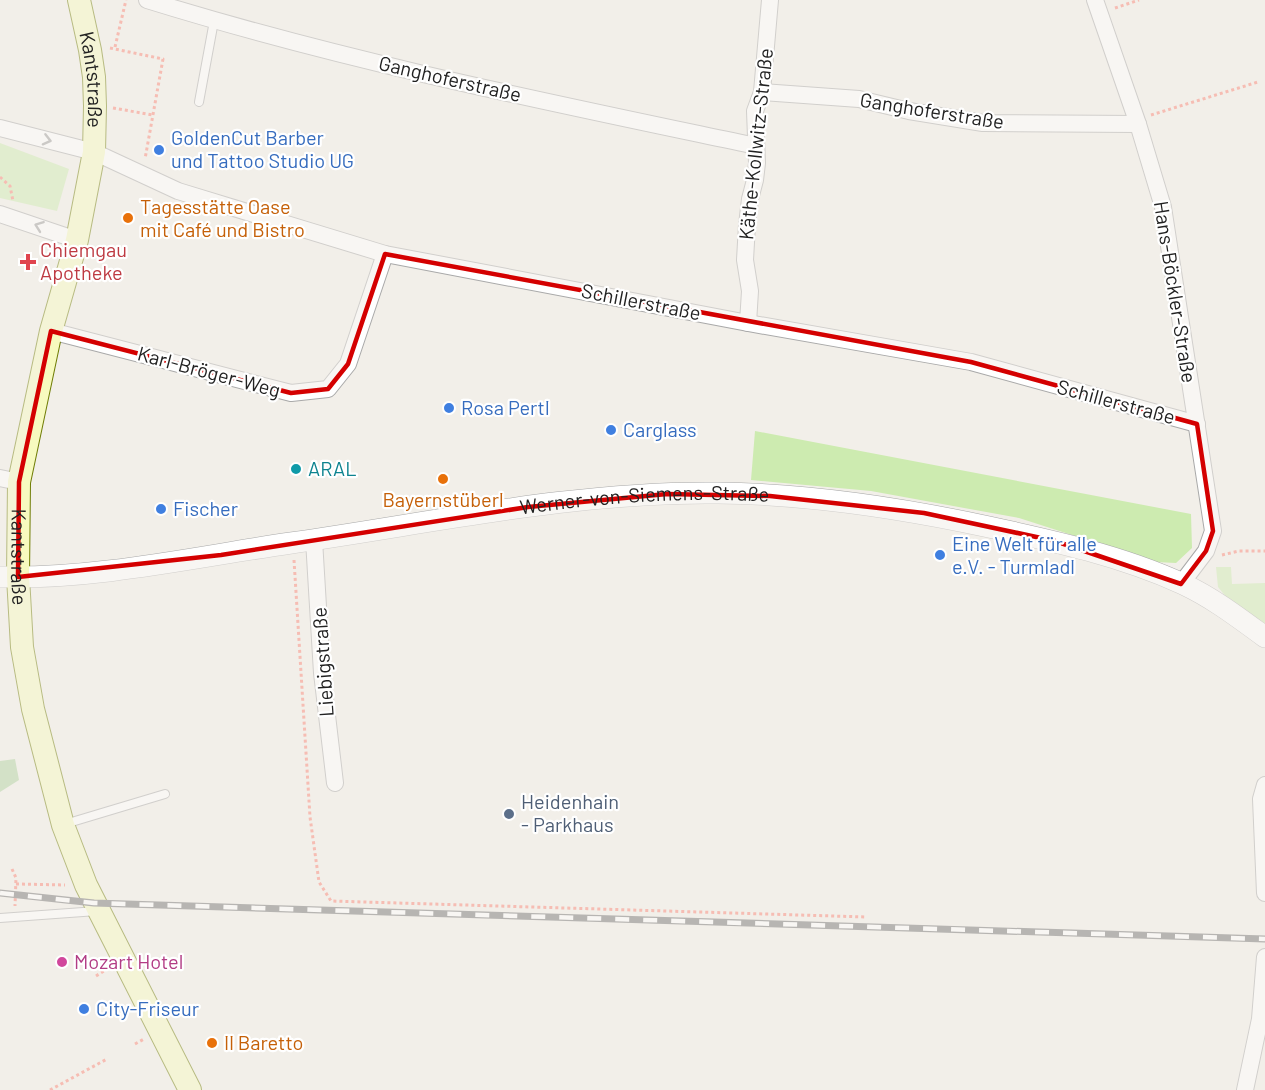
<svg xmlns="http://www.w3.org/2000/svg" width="1265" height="1090" font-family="Barlow,sans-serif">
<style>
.grass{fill:#cdebb0}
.forest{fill:#add19e}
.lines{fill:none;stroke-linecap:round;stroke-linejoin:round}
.service-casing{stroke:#a9a9a9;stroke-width:10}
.minor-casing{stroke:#a9a9a9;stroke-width:18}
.tertiary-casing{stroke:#a9a9a9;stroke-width:22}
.secondary-casing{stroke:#707d05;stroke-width:24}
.path{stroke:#fa8072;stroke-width:3;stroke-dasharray:3 3;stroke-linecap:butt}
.service{stroke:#fff;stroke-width:8}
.minor{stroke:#fff;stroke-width:16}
.tertiary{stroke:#fff;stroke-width:21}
.secondary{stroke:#f7fabf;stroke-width:22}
.rail-casing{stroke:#707070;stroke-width:7}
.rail{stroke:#fff;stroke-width:4.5;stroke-dasharray:14;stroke-linecap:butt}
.oneway{stroke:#9c9c9c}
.marked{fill:none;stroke:#d40000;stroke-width:4.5;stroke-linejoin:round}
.shop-dot{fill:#3f7fe0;stroke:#fff;stroke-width:2}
.food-dot{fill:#e8710a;stroke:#fff;stroke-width:2}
.health-dot{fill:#e0444e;stroke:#fff;stroke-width:2}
.culture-dot{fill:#0f9aa8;stroke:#fff;stroke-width:2}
.service-dot{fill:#5c6f8a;stroke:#fff;stroke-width:2}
.hotel-dot{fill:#d1479c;stroke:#fff;stroke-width:2}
.labels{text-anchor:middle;stroke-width:4.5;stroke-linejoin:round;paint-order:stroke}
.street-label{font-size:20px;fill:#222;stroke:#fff}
.shop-label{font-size:20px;fill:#366cbe;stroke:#fff;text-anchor:start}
.food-label{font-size:20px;fill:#c56008;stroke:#fff;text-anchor:start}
.health-label{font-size:20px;fill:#be3a42;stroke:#fff;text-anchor:start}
.culture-label{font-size:20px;fill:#0d838f;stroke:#fff;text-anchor:start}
.service-label{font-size:20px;fill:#4e5e75;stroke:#fff;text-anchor:start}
.hotel-label{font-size:20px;fill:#b23c85;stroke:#fff;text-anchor:start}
</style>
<rect width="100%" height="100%" fill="#f2efe9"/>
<g class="grass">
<polygon points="0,143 69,169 57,211 0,198"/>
<polygon points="755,431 1191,514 1192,548 1176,563 1156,562 1019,518 871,491 751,480"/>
<polygon points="1216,567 1231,567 1232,584 1265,583 1265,624 1231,603 1218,587"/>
</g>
<polygon class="forest" points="15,759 19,780 0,792 0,761"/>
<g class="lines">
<g class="service-casing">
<g id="service">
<polyline points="199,102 214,21"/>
<polyline points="65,824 165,794"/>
<polyline points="0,918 97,911"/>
</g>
</g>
<g class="minor-casing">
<g id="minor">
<path d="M147,0C347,62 552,103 756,146"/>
<polyline points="1095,0 1138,124 1163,207 1213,531 1206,551 1181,584"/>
<polyline points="762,92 859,99 909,111 983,123 1138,124"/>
<polyline points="0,128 94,152 178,191 385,254 748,323 971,362 1197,424"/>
<polyline points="0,214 77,240"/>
<polyline points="748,323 750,291 745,260 747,225 750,199 755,180 757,163 755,111 762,92 770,0"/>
<polyline points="51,331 291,393 328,389 348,364 385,254"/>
<polyline points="0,478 19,482"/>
<polyline points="314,540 322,673 335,783"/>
<polyline points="1265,785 1261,799 1265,893"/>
<polyline points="1245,1090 1260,1019 1265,957"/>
</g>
</g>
<g class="tertiary-casing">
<g id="tertiary">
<path id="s1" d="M0,577C98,579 195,557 291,543C432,523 575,491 718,493C809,494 901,508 989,527C1054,541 1122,556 1183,584C1213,598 1239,618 1265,637"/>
</g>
</g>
<g class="secondary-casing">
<g id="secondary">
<path id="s2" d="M79,0L90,50L94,77L95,106L94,152L77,240L51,331L19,482L18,577L22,647L33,709L63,825L86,885L190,1090"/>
</g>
</g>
<g class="path">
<polyline points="1115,8 1139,0"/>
<polyline points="115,47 126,0"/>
<polyline points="110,48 163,59 145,159"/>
<polyline points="113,108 153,115"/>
<polyline points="1151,115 1258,82"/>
<polyline points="0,177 10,186 13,201"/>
<polyline points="1222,555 1239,551 1265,551"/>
<polyline points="294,560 310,817 319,882 331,901 866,917"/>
<polyline points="12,869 16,878 15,906"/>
<polyline points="16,884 65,885"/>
<polyline points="96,976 107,969"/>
<polyline points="135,1044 144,1039"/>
<polyline points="50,1090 107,1059"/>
</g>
<use href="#service" class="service"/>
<use href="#minor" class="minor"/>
<use href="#tertiary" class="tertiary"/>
<use href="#secondary" class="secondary"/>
<g class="rail-casing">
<polyline id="rail" points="0,893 94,903 1265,939"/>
</g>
<use href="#rail" class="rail"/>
</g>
<defs><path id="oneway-chevron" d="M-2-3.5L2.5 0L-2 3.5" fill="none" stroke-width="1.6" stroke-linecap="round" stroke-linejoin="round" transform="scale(1.5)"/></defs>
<g class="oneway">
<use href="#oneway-chevron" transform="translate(47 140) rotate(14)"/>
<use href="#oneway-chevron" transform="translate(39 226) rotate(-160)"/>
</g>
<path d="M0 0H1265V1090H0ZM385,254L971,362L1197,424L1213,531L1206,551L1181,584L1055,541L924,513L770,496L667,494L528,507L221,555L18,577L19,482L51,331L291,393L328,389L348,364Z" fill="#f2efe9" fill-opacity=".55" fill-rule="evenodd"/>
<path class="marked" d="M385,254L971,362L1197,424L1213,531L1206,551L1181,584L1055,541L924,513L770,496L667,494L528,507L221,555L18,577L19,482L51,331L291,393L328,389L348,364Z"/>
<g class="shop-dot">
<circle cx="159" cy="150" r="6"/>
<circle cx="449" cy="408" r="6"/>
<circle cx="611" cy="430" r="6"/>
<circle cx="161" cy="509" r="6"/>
<circle cx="940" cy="555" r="6"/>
<circle cx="84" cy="1009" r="6"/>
</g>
<g class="food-dot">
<circle cx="128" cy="218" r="6"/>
<circle cx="443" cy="479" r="6"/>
<circle cx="212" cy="1043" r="6"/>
</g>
<path class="health-dot" d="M25 253h6v6h6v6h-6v6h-6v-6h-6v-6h6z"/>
<circle class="culture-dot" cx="296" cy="469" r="6"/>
<circle class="service-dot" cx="509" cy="814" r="6"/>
<circle class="hotel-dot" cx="62" cy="962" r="6"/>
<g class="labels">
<g class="street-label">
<text transform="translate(450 79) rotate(13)" y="7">Ganghoferstraße</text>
<text dy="7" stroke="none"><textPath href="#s2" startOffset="81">Kantstraße</textPath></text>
<text transform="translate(932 111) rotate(9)" y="7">Ganghoferstraße</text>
<text transform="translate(756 144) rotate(-84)" y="7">Käthe-Kollwitz-Straße</text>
<text transform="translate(1175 292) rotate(81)" y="7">Hans-Böckler-Straße</text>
<text transform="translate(641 302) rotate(11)" y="7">Schillerstraße</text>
<text transform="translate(209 372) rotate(15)" y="7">Karl-Bröger-Weg</text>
<text transform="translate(1116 402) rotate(15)" y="7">Schillerstraße</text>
<text dy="7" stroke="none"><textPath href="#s1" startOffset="650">Werner-von-Siemens-Straße</textPath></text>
<text dy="7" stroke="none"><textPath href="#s2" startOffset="567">Kantstraße</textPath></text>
<text transform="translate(323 662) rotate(-94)" y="7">Liebigstraße</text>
</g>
<g class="shop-label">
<text x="171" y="145">GoldenCut Barber<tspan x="171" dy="23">und Tattoo Studio UG</tspan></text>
<text x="461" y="415">Rosa Pertl</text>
<text x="623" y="437">Carglass</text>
<text x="173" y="516">Fischer</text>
<text x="952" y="551">Eine Welt für alle<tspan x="952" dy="23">e.V. - Turmladl</tspan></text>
<text x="96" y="1016">City-Friseur</text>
</g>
<g class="food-label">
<text x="140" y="214">Tagesstätte Oase<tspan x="140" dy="23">mit Café und Bistro</tspan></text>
<text x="443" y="507" text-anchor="middle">Bayernstüberl</text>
<text x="224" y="1050">Il Baretto</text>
</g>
<g class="health-label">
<text x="40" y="257">Chiemgau<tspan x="40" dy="23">Apotheke</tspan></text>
</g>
<g class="culture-label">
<text x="308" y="476">ARAL</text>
</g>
<g class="service-label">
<text x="521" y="809">Heidenhain<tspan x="521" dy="23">- Parkhaus</tspan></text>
</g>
<g class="hotel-label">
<text x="74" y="969">Mozart Hotel</text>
</g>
</g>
</svg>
